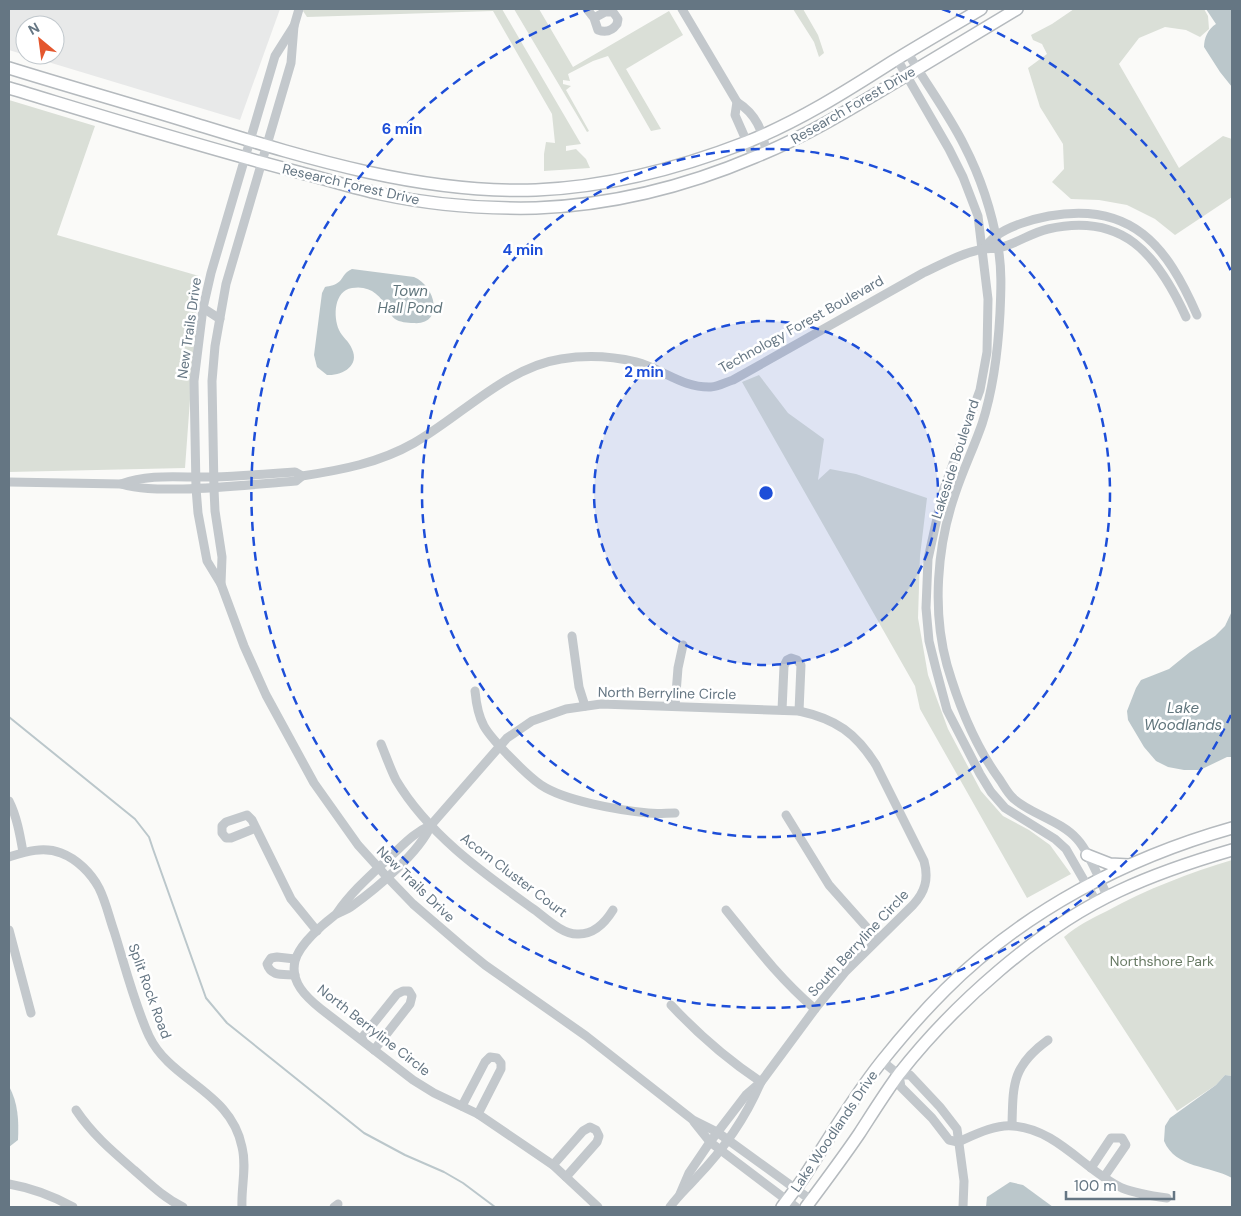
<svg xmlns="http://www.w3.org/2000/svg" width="1241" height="1216" font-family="'DM Sans',sans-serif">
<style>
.built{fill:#e8e9e9}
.green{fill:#dadfd7}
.water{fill:#bbc7cb}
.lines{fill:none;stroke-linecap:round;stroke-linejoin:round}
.stream{stroke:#bbc7cb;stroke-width:2}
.major-casing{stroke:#b5babe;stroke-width:14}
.minor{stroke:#c3c8cc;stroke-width:9}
.major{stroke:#fff;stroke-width:11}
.ring{fill:none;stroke:#1d4ed8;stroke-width:2.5;stroke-dasharray:9 6}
.labels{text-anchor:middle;stroke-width:5;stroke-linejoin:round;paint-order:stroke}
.street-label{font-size:14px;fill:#657683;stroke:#fff}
.park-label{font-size:14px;fill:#687a64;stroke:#fff}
.water-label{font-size:15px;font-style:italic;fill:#60757c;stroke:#fff}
.centre{fill:#1d4ed8;stroke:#fff;stroke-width:2.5}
.ring-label{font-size:15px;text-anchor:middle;font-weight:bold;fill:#1d4ed8;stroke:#fff;stroke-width:5;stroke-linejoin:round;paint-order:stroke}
</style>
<rect width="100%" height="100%" fill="#fafaf8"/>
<polygon class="built" points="9,9 280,9 240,120 25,55 55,55 55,25 25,25 25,55 9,50"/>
<g class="green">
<polygon points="304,9 502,9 581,144 566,146 566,151 576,149 586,159 590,168 544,171 544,154 546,142 555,143 552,114 493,11 307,17 303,11"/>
<polygon points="514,9 539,9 573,67 669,11 683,35 626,69 661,129 651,131 608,56 593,61 568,74 570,81 563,80 563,84 571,86 566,90 589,131 587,132"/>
<polygon points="793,9 803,9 818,35 824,53 819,57 814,42"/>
<polygon points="1074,9 1204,9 1208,16 1209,29 1200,37 1186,30 1165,27 1139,38 1119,64 1179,168 1223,136 1232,139 1232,197 1175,235 1155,219 1127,205 1099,200 1071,199 1052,182 1064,169 1063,144 1040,107 1028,68 1047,54 1042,44 1033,40 1031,35 1052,24"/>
<polygon points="9,100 95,126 57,235 199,276 185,468 9,472"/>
<polygon points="759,375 788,413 824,439 818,480 830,469 856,474 927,498 920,556 918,618 928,675 948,729 981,791 1003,816 1029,830 1050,845 1071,874 1027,898 920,709 915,686 742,382"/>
<path d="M1232,860V1076L1225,1075L1216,1085L1177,1111L1064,937C1077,926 1092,918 1107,911C1147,889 1189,873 1232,860Z"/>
</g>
<g class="water">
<path d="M1206,9H1232V87L1220,72L1204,47C1204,38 1208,29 1216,24Z"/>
<path d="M352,269L414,277C437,287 444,326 413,323C408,323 399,322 395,319C392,317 390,313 388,309C380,295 370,285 352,288C334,291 333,316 339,330C342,337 349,341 352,349C360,366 342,376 327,375L317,367L314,355L322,293L325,287C330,286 336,285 340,281C344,276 345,272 352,269Z"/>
<polygon points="1232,611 1232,757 1227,757 1200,770 1184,770 1168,767 1156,761 1144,747 1128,720 1127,711 1136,688 1141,680 1169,669 1190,652 1215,636 1225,626"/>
<path d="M1225,1075L1232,1076V1178C1209,1165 1176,1169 1164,1141L1165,1126L1170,1118L1216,1085Z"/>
<path d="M9,1086C18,1103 19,1120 18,1140L9,1147Z"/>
<polygon points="1010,1182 1023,1185 1053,1207 986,1207 987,1197"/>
</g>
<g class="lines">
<polyline class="stream" points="9,717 135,819 149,837 153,849 206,998 227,1023 364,1133 405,1155 444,1172 463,1183 495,1207"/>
<g class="major-casing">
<g id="major">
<path d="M9,68C70,87 131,104 192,123C303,157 419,194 536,190C608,187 680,168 747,142C799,121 845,92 892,62C921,44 951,27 981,9"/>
<path d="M9,88C105,117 201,147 298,172C326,179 353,188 381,194C432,205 485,209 536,208C611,205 687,186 755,157C807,136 854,107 902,78C940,55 979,32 1017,9"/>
<polyline points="1087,855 1110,864 1129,865"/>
<path d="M782,1207C790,1196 799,1185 806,1174C831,1135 854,1096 882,1061C902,1036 923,1012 945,990C1024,911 1126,858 1232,828"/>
<path d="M806,1207C824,1183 842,1159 859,1134C872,1114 885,1093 899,1074C953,1005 1039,928 1119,891C1155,874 1194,861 1232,850"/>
</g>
</g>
<g class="minor">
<path d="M587,9L594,18L598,30C606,33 612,31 617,24L618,19L613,12H605L594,18"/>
<path d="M682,9L737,102C756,114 763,131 766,152"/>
<polyline points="294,26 275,56 211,273 203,308 194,381 196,488 198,513 207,561 221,584 244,646 266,695 314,783 358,845 387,877 413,904 463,947 485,965 586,1036 693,1120 717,1132 811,1200"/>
<path d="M908,53C926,84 948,113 964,145C980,176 992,212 998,247C1002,268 1001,291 1000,313C998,351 994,387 982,424C974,447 963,470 955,494C937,546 932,611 947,665C959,706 975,746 1000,780C1004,786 1008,794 1014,799C1031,814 1061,821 1077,839C1090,853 1099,880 1108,897"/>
<polyline points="897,59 949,149 963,177 978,216 988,299 987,352 980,390 943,491 928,559 926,608 929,641 936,669 947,710 980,774 991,792 1005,808 1055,839 1066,849 1097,903"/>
<polyline points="737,102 735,115 754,158"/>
<path d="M983,249C987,245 991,239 996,236C1009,226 1033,219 1049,216C1132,201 1167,246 1197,315"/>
<polyline points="203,308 220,319"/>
<path d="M9,482L121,484C142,490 162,489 183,489C221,488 258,484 296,481L302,476"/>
<path d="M121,484C151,473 182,478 213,477C241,476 268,474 295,472L302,476C341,470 379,463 414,443C460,417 507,367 561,359C586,355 611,356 636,362C663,369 682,388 711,387C718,387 726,382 733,380L923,273C942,264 962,253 983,249C988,248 993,249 998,248C1015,245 1030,233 1048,229C1123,212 1157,254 1186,317"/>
<polyline points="221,584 222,557 215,511 214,489 212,381 215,346 226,284 291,63 294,26 299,9"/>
<polyline points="572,636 579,687 585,706"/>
<path d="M475,691C478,723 485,731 507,754C518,765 528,776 541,785C565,801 618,810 648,813C657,814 666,813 675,813"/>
<polyline points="675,706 678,668 683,645"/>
<polyline points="782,710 784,666 787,660 791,658 797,660 801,665 799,711"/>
<path d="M381,744C386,756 390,768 396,780C428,834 482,872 532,908C544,916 561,934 577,934C594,935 605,923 613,910"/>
<path d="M9,801C17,817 20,835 23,852"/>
<polyline points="786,815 829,885 877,939"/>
<polyline points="256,828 231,838 226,838 222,833 222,826 226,822 247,815 252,820 291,899 317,931"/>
<path d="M9,857C25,852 43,846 61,853C77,859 91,873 99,888C106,902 109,917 114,931C125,966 134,1003 149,1036C171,1082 231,1091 242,1147C247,1167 241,1187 242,1207"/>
<path d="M726,910C755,946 779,978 815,1009"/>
<path d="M337,913C352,891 372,874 391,856C404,844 415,832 431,825"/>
<polyline points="9,930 31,1013"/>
<path d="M295,975C283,974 271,977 267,964L271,958L277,957L295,959"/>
<path d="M671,1005C698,1034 728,1060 761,1082"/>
<polyline points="361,1039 397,994 403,991 409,991 412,996 410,1004 374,1050"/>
<polyline points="882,1061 899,1075 910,1075 940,1107 957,1129 964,1181 963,1207"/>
<polyline points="899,1075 901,1087 932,1118 949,1140 958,1142"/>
<polyline points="462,1106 485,1062 490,1057 497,1058 501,1063 501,1069 478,1114"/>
<path d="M76,1110C92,1134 112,1151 134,1170C150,1184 164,1198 183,1207"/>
<polyline points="694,1122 710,1142 796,1207"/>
<path d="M1012,1125C1013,1084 1012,1066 1048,1040"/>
<path d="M958,1142C974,1135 996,1124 1013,1126C1057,1129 1085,1171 1122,1188C1137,1194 1152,1196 1167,1198"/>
<polyline points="553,1165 583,1131 590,1127 596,1130 599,1136 597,1142 566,1177"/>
<polyline points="1091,1168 1111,1138 1122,1138 1126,1145 1104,1177"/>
<path d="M9,1184C32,1188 53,1196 73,1207"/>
<polyline points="334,1207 338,1204"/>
<path d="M598,1207L553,1165L478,1114L434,1093L413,1080L321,1009C306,997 290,982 295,961C299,945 322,925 335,915C340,912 347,910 352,906C376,889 420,852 431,825L507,738L532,721L566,709L601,704L799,711C836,719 856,733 876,765L924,861C929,879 925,892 913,905L846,971L815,1009L761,1082L746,1095L710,1142L689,1173L680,1194"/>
<path d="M670,1207C678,1196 687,1188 696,1178C722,1151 745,1119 760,1084"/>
</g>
<use href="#major" class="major"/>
</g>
<circle cx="766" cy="493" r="172" fill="#1d4ed8" fill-opacity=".12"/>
<g class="ring">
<circle cx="766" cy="493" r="172"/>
<circle cx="766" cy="493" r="344"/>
<path d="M1231 715A515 515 0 1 1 590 9M942 9A515 515 0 0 1 1231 271"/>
</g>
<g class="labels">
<g class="street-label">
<text transform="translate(853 105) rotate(-30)" y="5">Research Forest Drive</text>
<text transform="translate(351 184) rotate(13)" y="5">Research Forest Drive</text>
<text transform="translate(801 324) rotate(-29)" y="5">Technology Forest Boulevard</text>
<text transform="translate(189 328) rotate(-82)" y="5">New Trails Drive</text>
<text transform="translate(955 459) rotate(-72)" y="5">Lakeside Boulevard</text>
<text transform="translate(667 693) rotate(1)" y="5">North Berryline Circle</text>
<text transform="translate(514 875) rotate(37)" y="5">Acorn Cluster Court</text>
<text transform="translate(416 884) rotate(44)" y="5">New Trails Drive</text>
<text transform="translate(858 943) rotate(-47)" y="5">South Berryline Circle</text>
<text transform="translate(150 991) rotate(70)" y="5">Split Rock Road</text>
<text transform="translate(374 1030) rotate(38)" y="5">North Berryline Circle</text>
<text transform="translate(834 1131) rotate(-56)" y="5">Lake Woodlands Drive</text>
</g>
<g class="park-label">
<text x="1162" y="966">Northshore Park</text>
</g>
<g class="water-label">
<text x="410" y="296">Town<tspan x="410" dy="17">Hall Pond</tspan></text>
<text x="1183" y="713">Lake<tspan x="1183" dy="17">Woodlands</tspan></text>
</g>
</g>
<circle cx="766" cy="493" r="8" class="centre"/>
<g class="ring-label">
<text x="402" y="134">6 min</text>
<text x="523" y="255">4 min</text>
<text x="644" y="377">2 min</text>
</g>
<rect width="1241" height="1216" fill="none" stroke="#657683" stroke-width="20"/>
<g transform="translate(40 40) rotate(331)"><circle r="24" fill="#ffffff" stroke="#c1c8cd"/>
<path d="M0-4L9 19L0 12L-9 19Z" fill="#e4572e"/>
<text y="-8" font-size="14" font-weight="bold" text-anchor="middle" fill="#657683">N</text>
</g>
<path d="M1066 1191v8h108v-8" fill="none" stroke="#657683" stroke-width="2.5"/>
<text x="1074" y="1191" font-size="15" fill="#657683" stroke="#ffffff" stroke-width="4" paint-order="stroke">100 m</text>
</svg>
